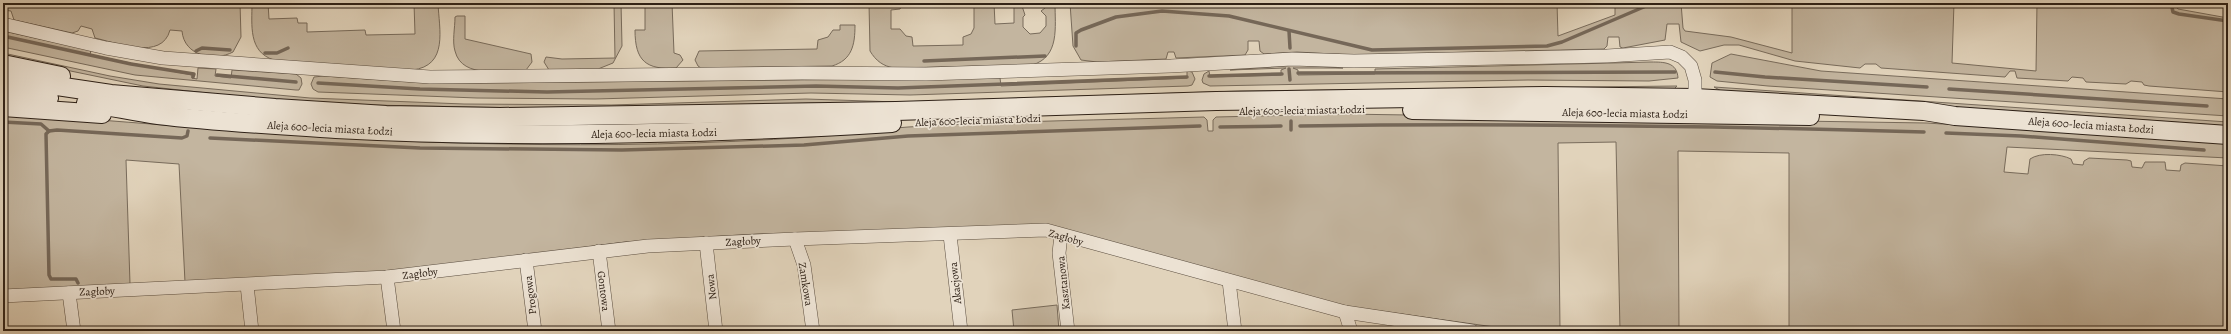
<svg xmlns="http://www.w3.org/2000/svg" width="2231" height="334" font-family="Alegreya,serif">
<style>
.green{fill:#c3b59f;stroke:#786b5b}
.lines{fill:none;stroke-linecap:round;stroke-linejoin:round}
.stream{stroke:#756758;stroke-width:3.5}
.street-casing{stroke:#5b4e40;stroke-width:14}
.secondary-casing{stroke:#2e2117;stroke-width:20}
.street{stroke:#ece2d3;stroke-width:13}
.secondary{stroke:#ece2d3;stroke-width:18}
.labels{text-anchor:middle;stroke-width:3.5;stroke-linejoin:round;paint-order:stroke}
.street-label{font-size:11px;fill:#2e2117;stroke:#ece2d3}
</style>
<rect width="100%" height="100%" fill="#e1d3bb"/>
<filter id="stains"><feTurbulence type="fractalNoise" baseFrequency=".005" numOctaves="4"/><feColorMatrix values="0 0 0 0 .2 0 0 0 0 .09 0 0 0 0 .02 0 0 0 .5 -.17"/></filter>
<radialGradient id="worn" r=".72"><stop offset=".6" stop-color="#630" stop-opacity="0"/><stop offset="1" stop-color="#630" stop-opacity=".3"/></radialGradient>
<g class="green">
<path d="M3,3H240L241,37L233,52C214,62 184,56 182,31L170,30C162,61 117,43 95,38L92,29L81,26L78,31L72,33L14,20L11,11L3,10Z"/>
<path d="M252,3H268L269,19L297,18L298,23H307V32L365,30L366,35L415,34L414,3H438C439,29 449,66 412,70L274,60C248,52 252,25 252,3Z"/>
<polygon points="614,3 621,3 622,46 613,63 598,69 549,70 544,62 546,57 562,59 615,58"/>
<path d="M645,3H672L674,53L680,55L683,60L676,68C646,70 635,61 635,30H645Z"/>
<path d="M869,3H904L900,9L891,10V29H900L906,36L912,37L913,46L963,45V37L971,34L974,28V3H994L995,24L1014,23V3H1021L1025,15L1023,17V27L1030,34L1040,33L1046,26V16L1041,11L1045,8L1044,3H1055C1055,27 1060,57 1032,65L894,68C883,66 876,61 870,51Z"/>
<polygon points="1070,3 1557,3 1558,36 1615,15 1615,3 1681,3 1683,28 1685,31 1731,37 1792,53 1792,3 1954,3 1952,63 2036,71 2037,3 2173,3 2178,9 2228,18 2228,92 2149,86 2144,85 2142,82 2131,81 2126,84 2086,82 2083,78 2072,77 2068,81 2017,78 2015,71 2010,71 2005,77 1881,68 1876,64 1865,64 1860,68 1795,61 1739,45 1724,45 1700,51 1681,42 1679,24 1667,24 1665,40 1623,48 1620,47 1619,37 1608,37 1607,46 1604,49 1351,55 1297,52 1264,54 1260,51 1259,41 1248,41 1248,50 1245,55 1176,58 1174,52 1168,52 1166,59 1097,62 1081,60 1073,46"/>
<path d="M457,16H465V39L531,54L532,62L526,70C505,70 462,80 455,51C452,41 455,28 455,17Z"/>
<path d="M840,25H855C855,45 852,60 832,66L701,68L698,66L695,60L699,51L817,49L818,40L828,37L833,30H840Z"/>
<polygon points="3,31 91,50 90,55 192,75 192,78 197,79 198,68 216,69 215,76 231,78 232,70 296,74 301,78 302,84 299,90 296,90 135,75 3,47"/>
<polygon points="3,53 110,76 159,84 310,98 464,104 611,105 806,99 898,102 1240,91 1677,86 1674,89 896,105 813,103 576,109 370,105 244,97 143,86 3,57"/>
<polygon points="1731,54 1821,71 2228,99 2228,116 1768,86 1717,81 1710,77 1712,63"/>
<path d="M1651,62C1664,62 1677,62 1678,78L1649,81L1528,80L1210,86L1203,83L1202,80L1204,74L1209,71L1210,77L1281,75V70L1286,68L1230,70L1297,65L1343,68H1293L1298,70V75L1375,74V69Z"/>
<polygon points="1187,71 1192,72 1195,79 1192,85 1188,86 910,95 811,93 595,99 477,98 318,92 313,89 311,84 314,77 323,76 429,83 477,83 1000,78 1001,86 1187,78"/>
<polygon points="1714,87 2228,122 2228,126 2047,113 1725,93"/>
<path d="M3,113C170,124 336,142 504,144C605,146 710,144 812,137C844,134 876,129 908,127C1006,121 1106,120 1204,117L1207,120L1208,131H1213V120L1216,117L1344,114L1927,123L2228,143V158L2007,147L2004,172L2028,174L2030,159C2040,152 2061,154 2071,159L2073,164L2083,165L2084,161L2089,158L2127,160L2131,161L2132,167L2142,168L2145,162H2165L2166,170L2180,171L2181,165L2185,163L2228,166V331H1789V153L1678,151L1679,331H1620L1616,142L1558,143L1560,331H1523L1344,306L1058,229L757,234L625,242L434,267L335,275L185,282L179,164L126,160L130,284L3,290Z"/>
<polygon points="1057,305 1059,331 1014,331 1012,310"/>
</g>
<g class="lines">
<g class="stream">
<polyline points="2171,3 2173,12 2179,14 2228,21"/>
<polyline points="1289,31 1290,48"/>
<polyline points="3,36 131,64 194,74 193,77"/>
<polyline points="1076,46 1076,33 1081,30 1116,17 1162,11 1229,16 1372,50 1547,46 1562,42 1653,3"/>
<polyline points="196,51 202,48 230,50"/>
<polyline points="265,53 277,53 288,48"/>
<polyline points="924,61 1045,56"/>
<polyline points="1289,69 1290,80"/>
<polyline points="1715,72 1765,77 1927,87"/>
<polyline points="1298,73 1675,72"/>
<polyline points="217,75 296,82"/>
<polyline points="1209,76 1282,74"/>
<polyline points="318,83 420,89 547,92 816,86 898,88 1187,77"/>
<polyline points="1949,89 2207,106"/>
<polyline points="1291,121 1291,130"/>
<polyline points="3,122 41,124 49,131"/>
<path d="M1300,126C1508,123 1716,126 1924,132"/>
<polyline points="1220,127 1281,126"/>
<polyline points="1946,133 2021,136 2204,150"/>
<polyline points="210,138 420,148 622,150 804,145 908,136 1200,126"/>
<polyline points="2226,152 2228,152"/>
<polyline points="78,283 76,279 51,279 49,275 46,134 49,131 57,130 182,138 187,136 188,131"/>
</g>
<g class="street-casing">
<g id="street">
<polyline points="3,24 106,48 163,58 430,77 802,73 926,74 1171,66 1292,59 1354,61 1607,56 1670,52 1682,57 1691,66 1695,80 1695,107"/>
<polyline points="950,235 961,331"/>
<polyline points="1061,235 1059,253 1068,331"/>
<polyline points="795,239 804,265 813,331"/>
<polyline points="706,243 716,331"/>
<polyline points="599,251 609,331"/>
<polyline points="526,260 535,331"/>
<polyline points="387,277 394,331"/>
<polyline points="1229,281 1235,331"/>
<polyline points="247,285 252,331"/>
<polyline points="69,293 74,331"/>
<polyline points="3,296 387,277 648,246 795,239 1046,230 1345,312 1472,331"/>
<polyline points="1345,312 1351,331"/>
</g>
</g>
<g class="secondary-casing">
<g id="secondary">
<polyline points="3,64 61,76"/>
<polyline points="3,78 111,94 275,108 386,115 500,117 896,111 1216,101 1545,96 1695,98 1924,111 1955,116 2228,135"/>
<polyline points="3,91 49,98"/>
<path d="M86,103C110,106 134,112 158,115C217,122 277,125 336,129C522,139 707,134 892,123"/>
<polyline points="3,107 102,114"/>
<polyline points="1412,110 1810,116"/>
</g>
</g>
<use href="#street" class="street"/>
<use href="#secondary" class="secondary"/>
</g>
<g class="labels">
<g class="street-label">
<text transform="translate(1302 110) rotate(-1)" y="4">Aleja 600-lecia miasta Łodzi</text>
<text transform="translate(1625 113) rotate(1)" y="4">Aleja 600-lecia miasta Łodzi</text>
<text transform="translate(978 120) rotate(-2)" y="4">Aleja 600-lecia miasta Łodzi</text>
<text transform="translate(2091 125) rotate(4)" y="4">Aleja 600-lecia miasta Łodzi</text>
<text transform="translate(330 128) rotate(3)" y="4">Aleja 600-lecia miasta Łodzi</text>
<text transform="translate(654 133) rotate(-1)" y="4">Aleja 600-lecia miasta Łodzi</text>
<text transform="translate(1066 237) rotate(16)" y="4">Zagłoby</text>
<text transform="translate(743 241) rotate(-3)" y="4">Zagłoby</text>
<text transform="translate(420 273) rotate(-7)" y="4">Zagłoby</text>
<text transform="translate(955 283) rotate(-96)" y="4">Akacjowa</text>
<text transform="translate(1063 283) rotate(-96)" y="4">Kasztanowa</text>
<text transform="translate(806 284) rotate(81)" y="4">Zamkowa</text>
<text transform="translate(711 287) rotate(-97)" y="4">Nowa</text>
<text transform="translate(97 291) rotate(-2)" y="4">Zagłoby</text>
<text transform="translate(604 291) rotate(83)" y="4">Gontowa</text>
<text transform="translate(530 295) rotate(-97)" y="4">Progowa</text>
</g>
</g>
<rect width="2231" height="334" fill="none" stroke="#e1d3bb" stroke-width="16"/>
<rect x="4" y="4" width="2223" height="326" fill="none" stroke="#2e2117" stroke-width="2"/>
<rect x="8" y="8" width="2215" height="318" fill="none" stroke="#2e2117"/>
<rect width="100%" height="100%" filter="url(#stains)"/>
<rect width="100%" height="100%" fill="url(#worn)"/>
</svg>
